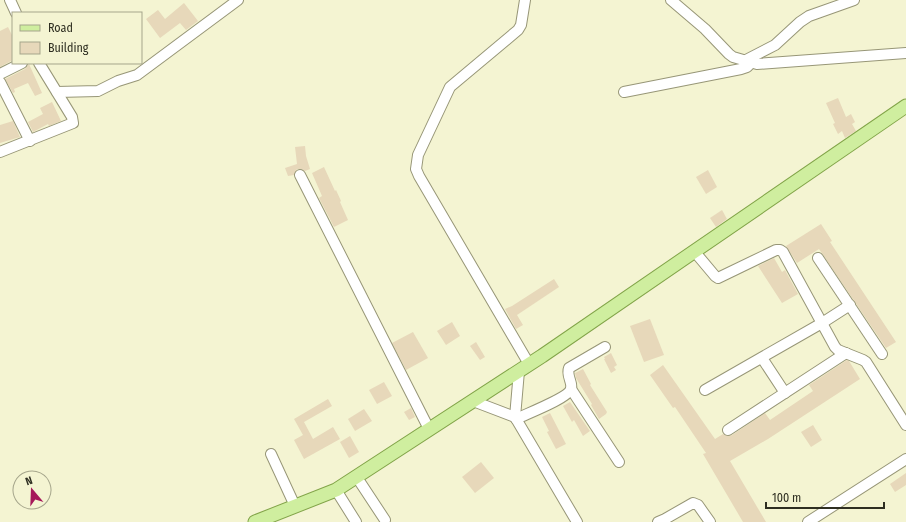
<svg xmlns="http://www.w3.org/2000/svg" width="906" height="522" font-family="'Fira Sans Condensed',sans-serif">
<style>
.building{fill:#e7d8ba}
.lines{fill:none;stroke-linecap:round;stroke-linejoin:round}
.minor-casing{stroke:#979677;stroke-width:12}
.major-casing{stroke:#82a449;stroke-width:15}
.minor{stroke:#fff;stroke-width:10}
.major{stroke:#cfee9f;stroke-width:13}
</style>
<rect width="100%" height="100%" fill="#f4f4d2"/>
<g class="building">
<polygon points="184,3 198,21 186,30 180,23 160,38 146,19 158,10 165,19"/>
<polygon points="8,27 13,37 13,60 0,67 0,31"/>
<polygon points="29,64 42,93 35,96 28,83 14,89 15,92 13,93 5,79 25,69"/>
<polygon points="838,98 846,117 851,114 855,122 852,124 856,131 845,138 842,131 838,134 833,124 835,123 826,103"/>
<polygon points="52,102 61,121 49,126 48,124 33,132 28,122 43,114 40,108"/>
<polygon points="13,121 20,137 0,143 0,125"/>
<polygon points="305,146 306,156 310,169 305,171 301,169 297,169 294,175 288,176 285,168 297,164 295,147"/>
<polygon points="324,167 335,191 336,190 341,201 340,202 348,220 334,227 319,198 322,196 312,173"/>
<polygon points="708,170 717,187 706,194 696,177"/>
<polygon points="722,210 727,219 716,227 710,218"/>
<polygon points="821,224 832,241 830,242 896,342 886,348 819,249 797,263 786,246"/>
<polygon points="774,258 782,272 785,270 798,294 782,303 758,266"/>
<polygon points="554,279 559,287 517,315 523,325 516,329 505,309 512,306"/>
<polygon points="650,319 664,355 644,362 630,326"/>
<polygon points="452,322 460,336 446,345 437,331"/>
<polygon points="413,332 428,358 406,370 392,343"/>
<polygon points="476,342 485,357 480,360 470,346"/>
<polygon points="611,353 617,365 614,367 616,370 611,373 604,359 605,359 604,357"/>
<polygon points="847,360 849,361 860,379 768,439 730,461 766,522 743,522 703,454 706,453 675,407 673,408 650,375 663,365 715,439 723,434 728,436 732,435 765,413 770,420 813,391 809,385"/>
<polygon points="583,369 591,384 590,385 607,412 606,414 599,419 591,405 592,404 576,378 575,373"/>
<polygon points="384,382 392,396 377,404 369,390"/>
<polygon points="328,399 332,406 304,422 313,439 333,427 340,439 304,459 294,440 303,435 294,419"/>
<polygon points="570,402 590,431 583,436 574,420 572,422 563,406"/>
<polygon points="411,408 415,417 409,420 404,412"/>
<polygon points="364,409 372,421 355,431 348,419"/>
<polygon points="550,413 566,444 556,449 547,432 549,431 542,417"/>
<polygon points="813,425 822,440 811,447 801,432"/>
<polygon points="350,436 359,452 349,458 340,442"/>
<polygon points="481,462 494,478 475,493 462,477"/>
<polygon points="906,473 906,485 895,492 890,484"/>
</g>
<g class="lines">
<g class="minor-casing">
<g id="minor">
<polyline points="10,0 16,13"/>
<polyline points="525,0 521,25 518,30 450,87 418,155 416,169 419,176 529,364"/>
<polyline points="671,0 705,29 729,54 733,57 757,64 906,53"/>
<polyline points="746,60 775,45 800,22 809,16 854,0"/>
<polyline points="0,74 22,63"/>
<polyline points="0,82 30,141"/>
<polyline points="57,92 98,91 118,81 137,75 238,0"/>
<polyline points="624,92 741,69 747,67 752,62"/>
<polyline points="0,152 73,123 72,117 39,63"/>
<polyline points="300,175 429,429"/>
<polyline points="694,251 715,276 718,278 776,250 780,250 783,252 835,347 838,350 863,360 866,362 906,425"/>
<polyline points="818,258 882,354"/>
<polyline points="762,358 785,393"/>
<polyline points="571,389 619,462"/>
<polyline points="705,390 822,323 850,305"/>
<polyline points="473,401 515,417 577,522"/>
<polyline points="515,417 519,371"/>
<path d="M516,419C526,414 568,398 571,389C573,382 566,376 569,368L605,347"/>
<polyline points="728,430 846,353"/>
<polyline points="271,454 295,506"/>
<polyline points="356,476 385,520"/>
<polyline points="336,490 356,522"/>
<polyline points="658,522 665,519 693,503 698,505 710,522"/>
<polyline points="808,522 906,459"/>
</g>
</g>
<g class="major-casing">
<polyline id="major" points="255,522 336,490 542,356 906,106"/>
</g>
<use href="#minor" class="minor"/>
<use href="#major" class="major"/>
</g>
<rect x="12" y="12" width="130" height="52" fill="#f4f4d2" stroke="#a5a58b"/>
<rect x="20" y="25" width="20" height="6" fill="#cfee9f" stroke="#a5a58b"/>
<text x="48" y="32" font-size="12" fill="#2e2e21">Road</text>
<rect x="20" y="42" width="20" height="12" fill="#e7d8ba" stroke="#a5a58b"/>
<text x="48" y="52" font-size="12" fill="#2e2e21">Building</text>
<g transform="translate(32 490) rotate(341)"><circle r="19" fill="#f4f4d2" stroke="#a5a58b"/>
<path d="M0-3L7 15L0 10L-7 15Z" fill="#a6185a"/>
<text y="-6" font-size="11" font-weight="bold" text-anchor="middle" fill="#2e2e21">N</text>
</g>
<path d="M766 502v6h118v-6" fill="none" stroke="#2e2e21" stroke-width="2"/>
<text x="772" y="502" font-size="12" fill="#2e2e21" stroke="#f4f4d2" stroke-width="3" paint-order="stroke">100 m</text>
</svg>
